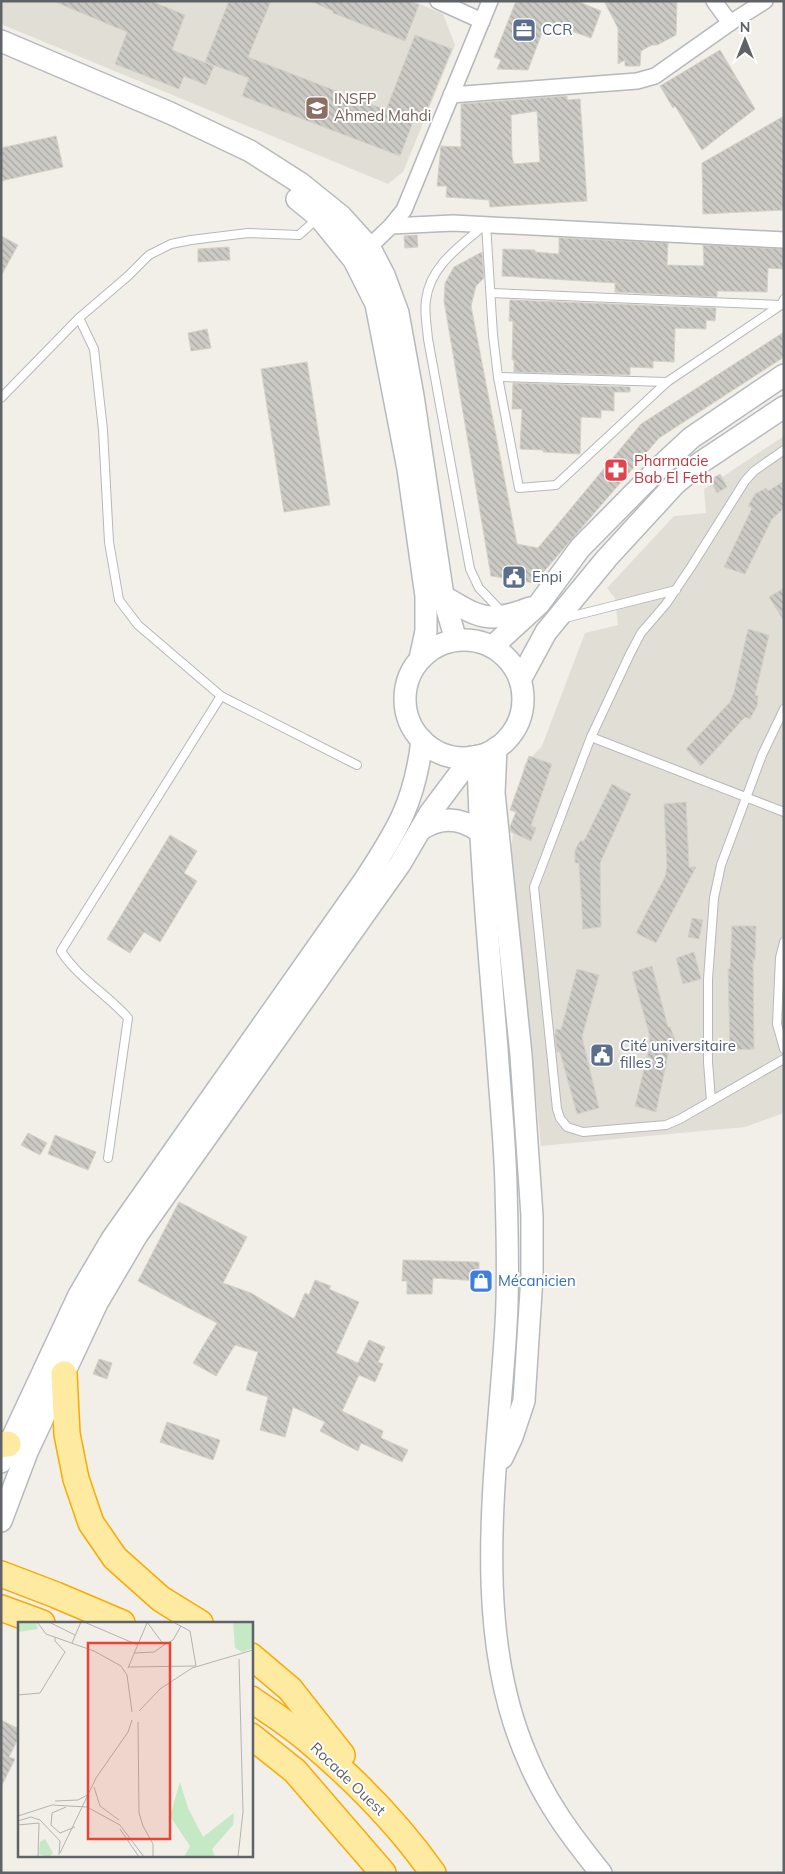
<svg xmlns="http://www.w3.org/2000/svg" width="785" height="1874" font-family="Mulish,sans-serif">
<style>
.education{fill:#e1ded6}
.building{fill:url(#building-back-hatch);stroke:#d6d1c6;fill-rule:evenodd}
.lines{fill:none;stroke-linecap:round;stroke-linejoin:round}
.service-casing{stroke:#b5b8bc;stroke-width:10}
.minor-casing{stroke:#b5b8bc;stroke-width:18}
.secondary-casing{stroke:#b6babf;stroke-width:24}
.trunk-casing{stroke:#f9ab00;stroke-width:28}
.service{stroke:#fff;stroke-width:8}
.minor{stroke:#fff;stroke-width:15}
.secondary{stroke:#fff;stroke-width:21}
.trunk{stroke:#feeaa1;stroke-width:25}
.labels{text-anchor:middle;stroke-width:4;stroke-linejoin:round;paint-order:stroke}
.service-label{font-size:15px;fill:#4e5e75;stroke:#fff;text-anchor:start}
.education-label{font-size:15px;fill:#785e54;stroke:#fff;text-anchor:start}
.health-label{font-size:15px;fill:#be3a42;stroke:#fff;text-anchor:start}
.shop-label{font-size:15px;fill:#366cbe;stroke:#fff;text-anchor:start}
.street-label{font-size:15px;fill:#5f6368;stroke:#fff}
.inset-road{fill:none;stroke:#b3b3b1;stroke-width:1}
.view{fill:#ea4335;fill-opacity:0.15;stroke:#ea4335;stroke-width:2.5}
.inset-edge{fill:none;stroke:#5f6368;stroke-width:2.5}
</style>
<defs>
<pattern id="building-back-hatch" width="6" height="6" patternUnits="userSpaceOnUse" patternTransform="scale(1.25)"><rect width="6" height="6" fill="#cccac5"/><path d="M-1 5l2 2M0 0l6 6M5-1l2 2" fill="none" stroke="#a9a8a4"/></pattern>
</defs>
<rect width="100%" height="100%" fill="#f1efe8"/>
<g class="education">
<polygon points="1,1 413,1 443,14 455,45 403,172 388,184 1,24"/>
<polygon points="784,436 784,1113 745,1127 541,1146 511,847 524,765 542,746 585,633 618,625 615,598 607,588 674,516 706,513 704,489"/>
</g>
<g class="building">
<polygon points="53,1 151,1 185,15 172,50 214,66 206,85 184,76 179,89 115,64 127,32"/>
<polygon points="229,1 271,1 248,57 386,110 415,35 452,49 424,117 416,114 400,156 242,96 249,78 205,62"/>
<polygon points="310,1 410,1 419,5 405,41 333,13 333,11"/>
<polygon points="516,1 577,1 601,11 591,38 546,22 528,70 497,69 501,60 494,57"/>
<polygon points="604,1 677,1 676,35 657,45 652,45 641,51 640,66 625,66 625,60 618,64 618,28"/>
<polygon points="720,50 755,109 702,150 675,106 673,108 660,86"/>
<path d="M567,96V100L580,99L587,201L490,207L489,200L446,197L447,186H437L441,146L461,147V104ZM537,111L540,162L514,164L512,157L511,115Z"/>
<polygon points="784,116 784,210 703,214 702,163"/>
<polygon points="56,136 63,167 1,181 1,148"/>
<polygon points="417,235 418,247 405,248 404,236"/>
<polygon points="1,236 18,245 1,276"/>
<polygon points="559,238 668,243 667,265 704,266 703,245 784,249 784,269 768,268 767,292 717,291 717,297 615,292 615,283 502,276 503,249 535,250 535,252 559,254"/>
<polygon points="229,247 230,260 198,262 198,249"/>
<polygon points="482,252 484,278 476,286 471,306 517,544 538,548 641,424 784,332 784,357 659,438 534,583 491,576 444,301 445,283 454,267"/>
<polygon points="510,300 716,308 715,321 706,320 706,329 675,328 674,362 653,361 653,368 630,367 630,375 514,372 514,360 512,360 513,321 509,321"/>
<polygon points="207,329 211,348 191,351 188,333"/>
<polygon points="307,362 330,505 284,512 261,369"/>
<polygon points="513,383 630,387 630,392 614,392 614,411 601,410 601,418 581,417 580,454 543,452 543,450 520,449 522,409 512,409"/>
<polygon points="720,474 727,487 717,493 710,480"/>
<polygon points="784,481 784,508 772,519 745,574 724,567 752,508 748,506 755,494 766,488 768,491"/>
<polygon points="784,588 784,621 769,597"/>
<polygon points="748,629 769,635 755,695 758,696 757,706 750,719 745,717 701,766 686,749 730,702 734,692"/>
<polygon points="529,756 552,764 531,826 536,828 531,841 511,832 510,827 516,812 510,810"/>
<polygon points="612,784 631,794 600,863 601,927 583,929 579,863 575,863 575,850 580,841 584,841"/>
<polygon points="686,802 689,867 696,867 656,943 636,933 665,877 667,866 664,804"/>
<polygon points="170,835 197,851 184,873 197,881 160,942 144,932 130,953 107,939"/>
<polygon points="692,918 703,920 699,939 688,937"/>
<polygon points="732,926 756,926 755,960 753,959 754,1049 730,1050 728,969 730,969"/>
<polygon points="694,952 701,979 683,984 676,958"/>
<polygon points="652,966 668,1027 670,1027 675,1039 673,1050 669,1050 656,1112 635,1106 650,1045 649,1033 632,972"/>
<polygon points="577,969 599,975 582,1037 599,1108 577,1114 560,1052 557,1052 555,1035 556,1029 561,1030"/>
<polygon points="28,1133 47,1143 40,1155 21,1145"/>
<polygon points="55,1135 96,1152 88,1170 48,1154"/>
<polygon points="179,1202 247,1237 223,1283 251,1293 294,1319 305,1293 309,1295 315,1280 331,1286 329,1289 359,1302 336,1353 358,1363 369,1340 385,1347 378,1362 383,1364 375,1382 359,1375 342,1411 383,1431 381,1438 408,1450 402,1462 361,1443 358,1451 342,1443 320,1431 325,1422 293,1407 285,1437 260,1430 268,1397 246,1390 258,1352 235,1345 216,1376 193,1363 217,1323 138,1281"/>
<polygon points="403,1260 479,1262 479,1281 433,1278 432,1294 407,1294 407,1281 402,1281"/>
<polygon points="99,1359 112,1363 107,1379 93,1374"/>
<polygon points="167,1422 220,1440 213,1460 160,1442"/>
<polygon points="1,1720 19,1729 19,1737 9,1757 15,1759 1,1787"/>
</g>
<g class="lines">
<g class="service-casing">
<g id="service">
<polyline points="486,224 493,335 498,377 519,488 556,485 667,382 781,305 784,299"/>
<path d="M485,225C460,246 430,266 426,300C424,312 427,326 428,339L470,569L479,588L503,613"/>
<polyline points="491,293 781,305"/>
<polyline points="79,318 94,349 103,430 109,542 119,600 138,625 221,696 357,765"/>
<polyline points="498,377 667,382"/>
<polyline points="1,398 79,318 128,276 149,255 171,244 191,240 248,233 299,235 318,218"/>
<polyline points="784,450 754,471 745,481 691,567 666,604 641,633 630,654 591,737 534,887 557,1109 560,1118 567,1127 583,1132 666,1125 680,1119 784,1059"/>
<polyline points="565,618 676,590"/>
<polyline points="591,737 784,812"/>
<polyline points="784,942 780,958 777,1024 784,1049"/>
<polyline points="711,1101 708,1062 708,979 714,898 721,865 762,755 784,709"/>
<path d="M108,1158L128,1018C107,994 78,978 61,951L221,696"/>
</g>
</g>
<g class="minor-casing">
<g id="minor">
<polyline points="438,1 482,21"/>
<polyline points="730,23 765,1"/>
<polyline points="451,95 637,81 655,76 730,23 714,1"/>
<polyline points="391,226 453,223 784,240"/>
<polyline points="362,254 391,226 404,210 490,1"/>
</g>
</g>
<g class="secondary-casing">
<g id="secondary">
<polyline points="1,41 170,113 250,151 300,183 341,216 370,248 384,275 398,313 413,396 443,596 456,640"/>
<polyline points="297,199 319,217 354,260 376,304 408,469 426,596 426,631 420,659"/>
<path d="M443,596C479,618 489,624 530,608"/>
<circle cx="464" cy="699" r="59"/>
<polyline points="492,647 539,604 580,548 663,464 691,438 784,375"/>
<polyline points="520,680 546,632 607,558 675,484 700,463 784,407"/>
<polyline points="496,748 494,793 521,1055 532,1216 532,1276 524,1401 512,1437 502,1458"/>
<path d="M478,756C480,854 489,951 497,1049C500,1095 505,1141 506,1187C507,1232 509,1279 506,1325C498,1464 469,1625 527,1757C545,1801 571,1836 601,1873"/>
<path d="M420,830C440,816 460,817 479,831"/>
<path d="M1,1462L79,1295L112,1239L364,881C397,831 415,802 422,740"/>
<polyline points="1,1521 27,1452 97,1303 137,1235 400,864 430,813 472,757"/>
</g>
</g>
<g class="trunk-casing">
<g id="trunk">
<polyline points="64,1374 67,1434 76,1479 91,1523 115,1558 161,1599 200,1623"/>
<polyline points="1,1445 8,1444"/>
<polyline points="1,1574 56,1595 122,1623"/>
<polyline points="1,1608 42,1623"/>
<polyline points="251,1656 290,1689 342,1755"/>
<path d="M251,1699C271,1713 292,1726 310,1742C355,1780 399,1825 433,1873"/>
<polyline points="251,1736 295,1771 383,1873"/>
</g>
</g>
<use href="#service" class="service"/>
<use href="#minor" class="minor"/>
<use href="#secondary" class="secondary"/>
<use href="#trunk" class="trunk"/>
</g>
<defs>
<g id="office-square" transform="scale(1.25)"><rect x="-9" y="-9" width="18" height="18" rx="4" fill="#5c6f8a" stroke="#fff"/><path d="M-6-3h4V-5.5h4V-3h4V5H-6ZM-1-4.5V-3h2v-1.5ZM-6 0V1H6V0Z" fill="#fff"/></g>
<g id="university-square" transform="scale(1.25)"><rect x="-9" y="-9" width="18" height="18" rx="4" fill="#8d6e63" stroke="#fff"/><path d="M0-5L7-2L0 1L-7-2ZM-4 1L0 2.5L4 1V4Q0 6-4 4Z" fill="#fff"/></g>
<g id="pharmacy-square" transform="scale(1.25)"><rect x="-9" y="-9" width="18" height="18" rx="4" fill="#e0444e" stroke="#fff"/><path d="M-2-6h4v4h4v4h-4v4h-4v-4h-4v-4h4Z" fill="#fff"/></g>
<g id="civic-square" transform="scale(1.25)"><rect x="-9" y="-9" width="18" height="18" rx="4" fill="#5c6f8a" stroke="#fff"/><path d="M-.6-6.5H3V-4.5H.6V-3L4-1V1h2V6H-6V1h2V-1L-.6-3ZM-1.2 2.5V6h2.4V2.5Z" fill="#fff"/></g>
<g id="shop-square" transform="scale(1.25)"><rect x="-9" y="-9" width="18" height="18" rx="4" fill="#3f7fe0" stroke="#fff"/><path d="M-5-2.5h2.3a2.7 3.5 0 0 1 5.4 0H5L5.5 6h-11ZM-1.5-2.5h3a1.5 2.3 0 0 0-3 0Z" fill="#fff"/></g>
</defs>
<g fill-rule="evenodd">
<use href="#office-square" x="524" y="30"/>
<use href="#university-square" x="317" y="108"/>
<use href="#pharmacy-square" x="616" y="470"/>
<use href="#civic-square" x="514" y="577"/>
<use href="#civic-square" x="602" y="1055"/>
<use href="#shop-square" x="481" y="1281"/>
</g>
<g class="labels">
<g class="service-label">
<text x="542" y="35">CCR</text>
<text x="532" y="582">Enpi</text>
<text x="620" y="1051">Cité universitaire<tspan x="620" dy="17">filles 3</tspan></text>
</g>
<g class="education-label">
<text x="334" y="104">INSFP<tspan x="334" dy="17">Ahmed Mahdi</tspan></text>
</g>
<g class="health-label">
<text x="634" y="466">Pharmacie<tspan x="634" dy="17">Bab El Feth</tspan></text>
</g>
<g class="shop-label">
<text x="498" y="1286">Mécanicien</text>
</g>
<g class="street-label">
<text transform="translate(348 1779) rotate(44)" y="5">Rocade Ouest</text>
</g>
</g>
<g transform="translate(18 1622)">
<rect width="235" height="235" fill="#f1efe8"/>
<path d="M162,160L170,186L185,215L216,191L215,203L194,227L197,235H166L172,224L152,194Z" fill="#c5e8c5"/>
<path d="M0,0H18L20,7L0,10Z" fill="#c5e8c5"/>
<path d="M215,0H235V26L224,30L217,26ZM27,217L35,231L31,235L21,232L22,220Z" fill="#c5e8c5"/>
<path class="inset-road" d="M19,0L28,12L76,29L103,44L109,53L114,90M31,0L57,13M66,0L120,23M54,21L63,0M146,23L155,18L163,4M117,31L136,30L146,23L129,0M111,45L178,44L172,9L155,0M110,46L129,1M0,73L22,71L47,30L37,19V15M121,89L142,67L174,46L235,28M120,100L121,191L125,204L135,222V235M76,165L82,184L101,198M37,179L60,178L71,172M48,185L34,191L33,203L42,211L57,205M0,194L34,183L69,185L102,203L126,235M0,199L13,195L22,198L42,219L41,233M0,203L21,201L20,235M102,207L121,235M42,231L78,156L110,110L114,98M220,235L225,190L221,37"/>
<path class="view" d="M70,21H152V217H70Z"/>
<rect width="235" height="235" class="inset-edge"/>
</g>
<rect width="785" height="1874" fill="none" stroke="#5f6368" stroke-width="5"/>
<g transform="translate(745 40)" stroke="#ffffff" stroke-width="4" paint-order="stroke">
<path d="M0-4L9 19L0 12L-9 19Z" fill="#5f6368"/>
<text y="-8" font-size="14" font-weight="bold" text-anchor="middle" fill="#5f6368">N</text>
</g>
</svg>
